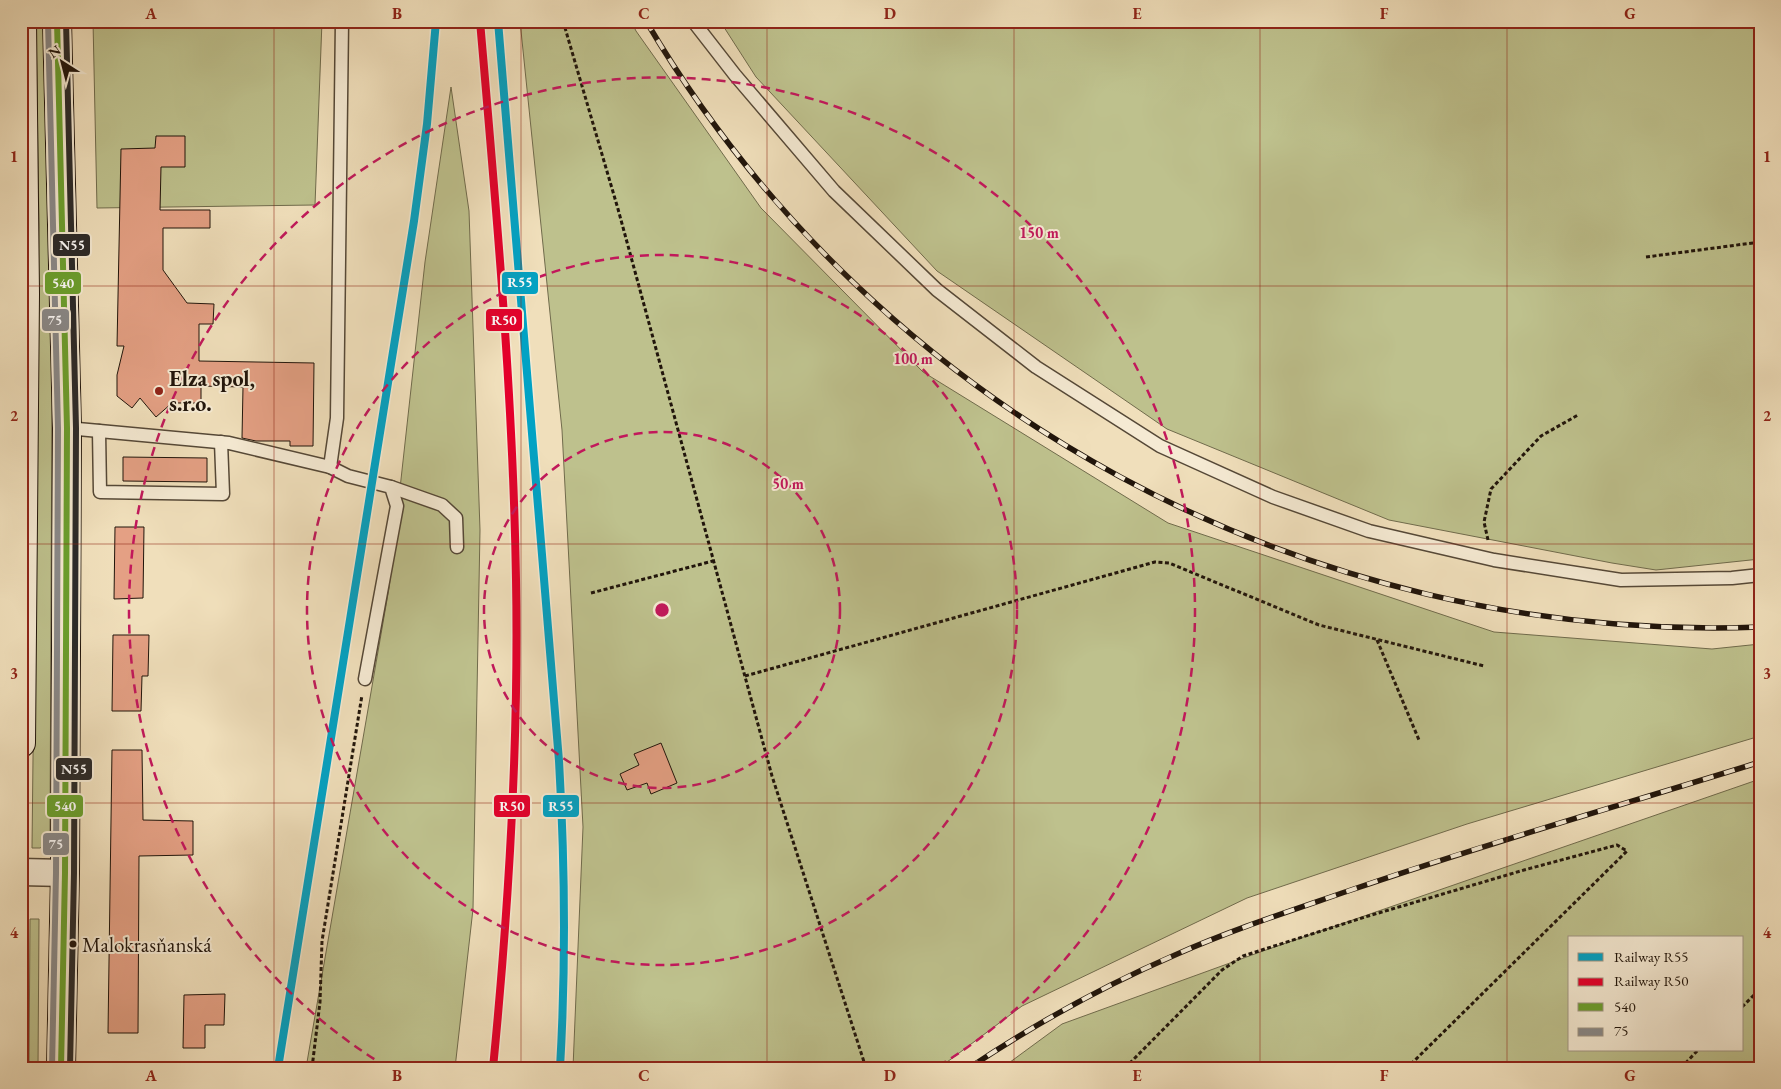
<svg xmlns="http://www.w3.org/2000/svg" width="1781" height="1089" font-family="'EB Garamond',serif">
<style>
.green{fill:#bec18d;stroke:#706b4c;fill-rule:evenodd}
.building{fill:#e4a084;stroke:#21150b}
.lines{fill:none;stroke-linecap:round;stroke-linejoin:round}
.service-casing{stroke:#554837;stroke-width:15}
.minor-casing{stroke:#554837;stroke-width:29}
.secondary-casing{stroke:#21150b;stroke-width:30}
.path{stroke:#21150b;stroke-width:3;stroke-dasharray:4 2.5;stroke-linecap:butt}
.service{stroke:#f5ead3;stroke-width:12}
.minor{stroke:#f5ead3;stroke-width:26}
.secondary{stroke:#f5ead3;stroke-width:28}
.rail-casing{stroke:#21150b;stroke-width:5.5}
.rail{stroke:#f5ead3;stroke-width:4;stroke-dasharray:11;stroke-linecap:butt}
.bus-1-casing{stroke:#f5ead3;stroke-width:10}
.bus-2-casing{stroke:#f5ead3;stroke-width:10}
.bus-3-casing{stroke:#f5ead3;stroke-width:10}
.bus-1{stroke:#6ba02d;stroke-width:6}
.bus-2{stroke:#898989;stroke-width:6}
.bus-3{stroke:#2b2a29;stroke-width:6}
.rail-1-casing{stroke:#f5ead3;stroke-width:11}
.rail-2-casing{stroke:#f5ead3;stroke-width:11}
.rail-1{stroke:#02a2c4;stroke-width:8}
.rail-2{stroke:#e4002b;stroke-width:8}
.grid{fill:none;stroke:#8f2418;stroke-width:1;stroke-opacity:0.55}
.ring{fill:none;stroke:#c2185b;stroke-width:2.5;stroke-dasharray:9 6}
.poi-dot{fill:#8f2418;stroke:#f5ead3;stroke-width:2}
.bus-dot{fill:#21150b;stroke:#f5ead3;stroke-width:2}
.labels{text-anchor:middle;stroke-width:4;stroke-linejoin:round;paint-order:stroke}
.bus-label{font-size:21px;fill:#21150b;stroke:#f5ead3;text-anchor:start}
.poi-label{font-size:22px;font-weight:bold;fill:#21150b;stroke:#f5ead3;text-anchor:start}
.centre{fill:#c2185b;stroke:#f5ead3;stroke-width:2.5}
.ring-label{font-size:15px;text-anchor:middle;font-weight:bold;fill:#c2185b;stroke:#f5ead3;stroke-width:4;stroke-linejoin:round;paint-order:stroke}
.line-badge{stroke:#f5ead3;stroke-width:2}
.badge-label{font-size:14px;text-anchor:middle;font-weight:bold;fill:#fff}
.neatline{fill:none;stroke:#8f2418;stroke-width:2}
.grid-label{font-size:16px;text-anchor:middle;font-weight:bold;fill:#8f2418}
</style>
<rect width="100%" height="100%" fill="#f0dfbb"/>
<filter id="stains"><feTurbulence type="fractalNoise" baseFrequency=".004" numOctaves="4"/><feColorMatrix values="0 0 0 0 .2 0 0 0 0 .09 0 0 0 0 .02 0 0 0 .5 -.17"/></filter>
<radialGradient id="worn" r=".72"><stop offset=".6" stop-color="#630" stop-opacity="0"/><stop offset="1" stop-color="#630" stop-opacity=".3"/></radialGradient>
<g class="green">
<polygon points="36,21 44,21 52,387 50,832 49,843 40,848 32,848 39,225"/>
<polygon points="93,21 322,21 315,205 97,208"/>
<polygon points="520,21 631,21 636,31 761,208 923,372 1168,523 1494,632 1712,649 1760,644 1760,736 1467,824 1247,898 1022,1006 939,1068 573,1068 583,827 562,430"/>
<polygon points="720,21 1760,21 1760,559 1656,570 1612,563 1389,520 1167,429 937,271 756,77"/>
<polygon points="451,87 469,211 480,530 473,909 455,1068 306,1068 389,588 425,262"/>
<path d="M1760,779V1068H1002L1062,1024L1263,951ZM1570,938H1742V1050H1570Z"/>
<polygon points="30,919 39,919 38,1068 29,1068"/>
</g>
<g class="building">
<polygon points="156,136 185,136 185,167 161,167 160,210 210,210 210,228 163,228 163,270 187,303 214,304 213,324 199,324 199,361 314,363 313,446 290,446 290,441 256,441 242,438 243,387 201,386 201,403 172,403 156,417 140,398 132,408 117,396 117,375 124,346 117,346 121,149 155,148"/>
<polygon points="123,457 207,458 207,482 123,481"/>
<polygon points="115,527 144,527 143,598 114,599"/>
<polygon points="113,635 149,635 148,676 142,676 141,711 112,711"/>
<polygon points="661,743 677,783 651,794 647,783 627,790 620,774 639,765 634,754"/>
<polygon points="112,750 142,750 143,820 193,821 193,855 139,856 138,1033 108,1033"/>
<polygon points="225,994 224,1025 205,1025 205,1048 183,1048 184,995"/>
</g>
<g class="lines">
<g class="service-casing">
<g id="service">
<polyline points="693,21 735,75 834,191 937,290 1036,367 1160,446 1273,497 1369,531 1494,560 1621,580 1732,578 1760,575"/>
<polyline points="67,428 229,443 330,467 348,476 391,487 397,506 365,679"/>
<polyline points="99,431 100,492 223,494 221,442"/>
<polyline points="330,467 337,418 342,21"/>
<polyline points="391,487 442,505 456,518 457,547"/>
</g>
</g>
<g class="minor-casing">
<polyline id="minor" points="21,872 65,873"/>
</g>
<g class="secondary-casing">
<g id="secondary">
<polyline points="57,21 67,428 65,873 61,1068"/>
<polyline points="21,743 25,294 22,21"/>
</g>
</g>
<g class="path">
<polyline points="563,21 618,209 772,776 866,1068"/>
<polyline points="1646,257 1760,242"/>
<polyline points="1488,540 1484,522 1491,489 1541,436 1578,415"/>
<polyline points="591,593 713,561"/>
<polyline points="1377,640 1419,740"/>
<polyline points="745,676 1155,562 1169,563 1319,625 1484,666"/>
<polyline points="1742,1007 1760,989"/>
<polyline points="312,1068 320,1002 322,941 362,695"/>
<polyline points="1125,1068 1222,970 1243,956 1365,917 1524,870 1617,845 1627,851 1407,1068"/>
<polyline points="1681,1068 1698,1050"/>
</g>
<use href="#service" class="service"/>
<use href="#minor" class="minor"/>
<use href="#secondary" class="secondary"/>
<g class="rail-casing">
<g id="rail">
<path d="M646,21C876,411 1308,644 1760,627"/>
<path d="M969,1068C1035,1024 1103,986 1175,955C1231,930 1290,911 1348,891C1484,844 1622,805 1760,762"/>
</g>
</g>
<use href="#rail" class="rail"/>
<g class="bus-1-casing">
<polyline id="bus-1" points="57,21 67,428 65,873 61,1068"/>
</g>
<g class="bus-2-casing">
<polyline id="bus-2" points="48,21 58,428 56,873 52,1068"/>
</g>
<g class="bus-3-casing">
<polyline id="bus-3" points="66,21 76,428 74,873 70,1068"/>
</g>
<use href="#bus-1" class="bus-1"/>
<use href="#bus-2" class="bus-2"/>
<use href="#bus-3" class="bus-3"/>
<g class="rail-1-casing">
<g id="rail-1">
<path d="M498,21L559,761C565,864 566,965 560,1068"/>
<polyline points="278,1068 414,221 427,124 436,21"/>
</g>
</g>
<g class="rail-2-casing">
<path id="rail-2" d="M480,21C496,207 513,392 516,579C519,742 509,905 493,1068"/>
</g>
<use href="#rail-1" class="rail-1"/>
<use href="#rail-2" class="rail-2"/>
</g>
<path class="grid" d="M274,21V1068M521,21V1068M767,21V1068M1014,21V1068M1260,21V1068M1507,21V1068M21,286H1760M21,544H1760M21,803H1760"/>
<g class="ring">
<circle cx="662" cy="610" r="178"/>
<circle cx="662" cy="610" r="355"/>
<path d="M387 1067A533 533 0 1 1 937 1067"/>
</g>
<circle class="poi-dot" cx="159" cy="391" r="5"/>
<circle class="bus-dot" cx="73" cy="944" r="4.5"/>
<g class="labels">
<g class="bus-label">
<text x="82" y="952">Malokrasňanská</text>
</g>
<g class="poi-label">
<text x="169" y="386">Elza spol,<tspan x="169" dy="25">s.r.o.</tspan></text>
</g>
</g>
<circle cx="662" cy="610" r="8" class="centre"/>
<g class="ring-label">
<text x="1039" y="238">150 m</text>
<text x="913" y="364">100 m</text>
<text x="788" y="489">50 m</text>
</g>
<g class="line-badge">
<rect x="52" y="233" width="39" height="24" rx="5" fill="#2b2a29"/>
<rect x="501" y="271" width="38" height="24" rx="5" fill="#02a2c4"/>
<rect x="44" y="271" width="38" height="24" rx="5" fill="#6ba02d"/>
<rect x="485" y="308" width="38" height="24" rx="5" fill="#e4002b"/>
<rect x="41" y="308" width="29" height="24" rx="5" fill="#898989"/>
<rect x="55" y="757" width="38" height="24" rx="5" fill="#2b2a29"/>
<rect x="542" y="794" width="38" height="24" rx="5" fill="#02a2c4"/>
<rect x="46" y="794" width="38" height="24" rx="5" fill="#6ba02d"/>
<rect x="493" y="794" width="38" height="24" rx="5" fill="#e4002b"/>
<rect x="42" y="832" width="28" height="24" rx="5" fill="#898989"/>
</g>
<g class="badge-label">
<text x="72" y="250">N55</text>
<text x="520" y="287">R55</text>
<text x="63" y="288">540</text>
<text x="504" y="325">R50</text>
<text x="55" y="325">75</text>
<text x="74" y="774">N55</text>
<text x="561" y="811">R55</text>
<text x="65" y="811">540</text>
<text x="512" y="811">R50</text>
<text x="56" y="849">75</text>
</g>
<rect width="1781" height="1089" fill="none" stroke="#f0dfbb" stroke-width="55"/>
<rect x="1568" y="936" width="175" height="115" fill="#f5ead3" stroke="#a09583"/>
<rect x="1578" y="953" width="25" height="8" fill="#02a2c4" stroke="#a09583"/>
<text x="1614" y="962" font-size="15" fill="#21150b">Railway R55</text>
<rect x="1578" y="978" width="25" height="8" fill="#e4002b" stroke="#a09583"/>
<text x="1614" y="986" font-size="15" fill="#21150b">Railway R50</text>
<rect x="1578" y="1003" width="25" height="8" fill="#6ba02d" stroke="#a09583"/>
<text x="1614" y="1012" font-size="15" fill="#21150b">540</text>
<rect x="1578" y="1028" width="25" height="8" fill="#898989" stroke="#a09583"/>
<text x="1614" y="1036" font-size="15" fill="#21150b">75</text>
<g transform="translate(62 62) rotate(324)" stroke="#f5ead3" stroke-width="4" paint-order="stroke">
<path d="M0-4L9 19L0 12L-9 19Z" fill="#21150b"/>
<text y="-8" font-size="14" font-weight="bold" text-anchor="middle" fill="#21150b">N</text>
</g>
<rect x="28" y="28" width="1726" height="1034" class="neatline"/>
<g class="grid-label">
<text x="151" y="19">A</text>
<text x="397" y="19">B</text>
<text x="644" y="19">C</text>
<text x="890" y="19">D</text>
<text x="1137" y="19">E</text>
<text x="1384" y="19">F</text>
<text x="1630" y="19">G</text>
<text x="14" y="162">1</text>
<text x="1767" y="162">1</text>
<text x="14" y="421">2</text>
<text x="1767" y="421">2</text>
<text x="14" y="679">3</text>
<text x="1767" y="679">3</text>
<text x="14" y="938">4</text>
<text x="1767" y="938">4</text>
<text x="151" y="1081">A</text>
<text x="397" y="1081">B</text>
<text x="644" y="1081">C</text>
<text x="890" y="1081">D</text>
<text x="1137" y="1081">E</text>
<text x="1384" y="1081">F</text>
<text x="1630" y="1081">G</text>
</g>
<rect width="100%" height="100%" filter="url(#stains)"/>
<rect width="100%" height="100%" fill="url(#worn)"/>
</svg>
